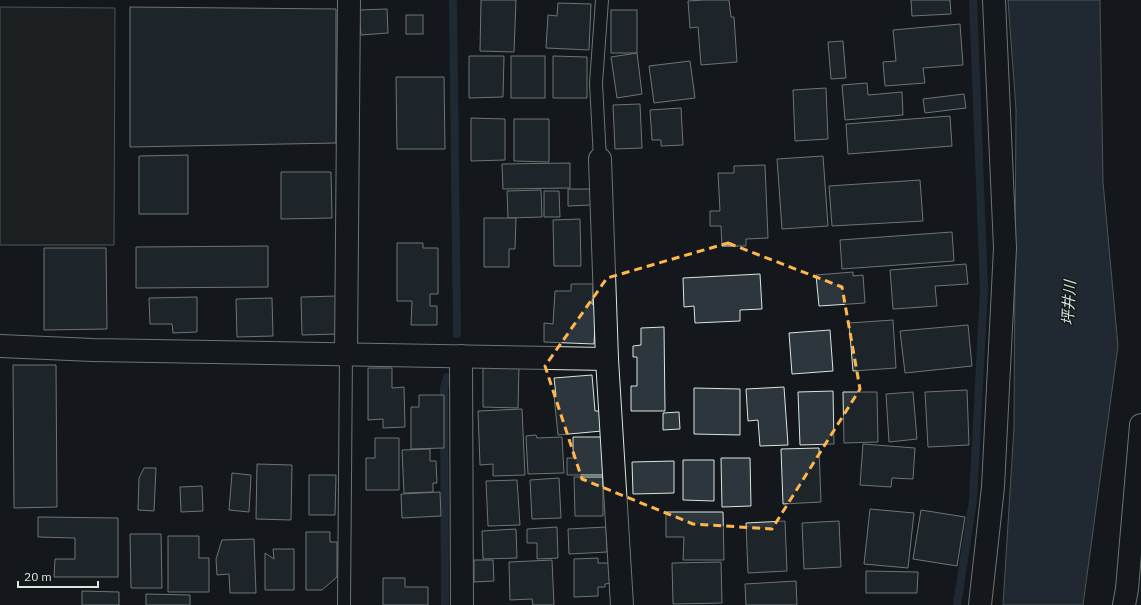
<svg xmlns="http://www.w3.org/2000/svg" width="1141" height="605" font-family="'IBM Plex Sans','Noto Sans JP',sans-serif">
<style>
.parking{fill:#24282b;stroke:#939e99}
.water{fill:#2f3f4d;stroke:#939e99}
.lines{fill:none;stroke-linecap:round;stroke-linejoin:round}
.stream{stroke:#2f3f4d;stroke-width:8}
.building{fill:#2c363c;stroke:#d8e6dc}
.service-casing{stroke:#d8e6dc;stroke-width:14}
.minor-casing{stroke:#d8e6dc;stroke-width:24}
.service{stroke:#14181c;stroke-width:12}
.minor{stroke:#14181c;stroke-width:22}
.marked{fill:none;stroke:#ffb74d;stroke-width:3;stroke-dasharray:8 5;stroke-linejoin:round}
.labels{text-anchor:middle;stroke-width:3;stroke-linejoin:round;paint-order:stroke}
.water-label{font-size:15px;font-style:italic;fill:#d8e6dc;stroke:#14181c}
</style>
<rect width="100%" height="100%" fill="#14181c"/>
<polygon class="parking" points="0,7 115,8 114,245 0,245"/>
<polygon class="water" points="1008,0 1100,0 1103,182 1118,346 1083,605 1003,605 1014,427 1016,110"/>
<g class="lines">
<g class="stream">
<polyline points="453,0 457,334"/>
<polyline points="445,605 444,388 447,377"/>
<polyline points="957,605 973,500 984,289 973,0"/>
</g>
</g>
<g class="building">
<polygon points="481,0 516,0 514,52 480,51"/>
<polygon points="704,0 729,0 731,17 734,17 737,62 701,65 698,27 690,28 688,1"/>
<polygon points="911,0 950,0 951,14 912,16"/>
<polygon points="558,3 591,4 589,50 546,48 548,15 557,16"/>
<polygon points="130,7 336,9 336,143 130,147"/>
<polygon points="387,9 388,33 361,35 359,10"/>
<rect x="611" y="10" width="26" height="43"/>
<rect x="406" y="15" width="17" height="19"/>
<polygon points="960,24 963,65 923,68 925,83 885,86 883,62 896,61 893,30"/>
<polygon points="843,41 846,78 831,79 828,42"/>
<polygon points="637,53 642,94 617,98 611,57"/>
<polygon points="469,56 504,56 503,97 469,98"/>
<rect x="511" y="56" width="34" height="42"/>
<polygon points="553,56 587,57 587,98 553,98"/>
<polygon points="690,61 695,98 654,103 649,66"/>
<polygon points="396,77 444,77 445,149 397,149"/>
<polygon points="867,83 868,95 902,92 903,115 845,120 842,85"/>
<polygon points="826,88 828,139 795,141 793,90"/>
<polygon points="964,94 966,108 925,113 923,99"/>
<polygon points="640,104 642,148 615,149 613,105"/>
<polygon points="681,108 683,145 661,146 661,140 652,140 650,110"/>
<polygon points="950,116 952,146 848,154 846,124"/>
<polygon points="471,118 505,119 505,160 471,161"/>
<polygon points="514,119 549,119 549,162 514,161"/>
<polygon points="188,155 188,214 139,214 139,156"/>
<polygon points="823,156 828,226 782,229 777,159"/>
<polygon points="570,163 570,188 503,189 502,164"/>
<polygon points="765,165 768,238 746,239 746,246 722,246 721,226 710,226 710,211 720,211 718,173 734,173 734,166"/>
<polygon points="281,172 331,172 332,218 281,219"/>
<polygon points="920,180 923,221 832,226 829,186"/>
<polygon points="568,189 591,189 591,205 568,206"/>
<polygon points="541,190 542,217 508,218 507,191"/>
<polygon points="544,191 559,191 560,217 544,217"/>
<polygon points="484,218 516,218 515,249 509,249 509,267 484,267"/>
<polygon points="580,219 581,266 554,266 553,220"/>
<polygon points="952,232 954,261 842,269 840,240"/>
<polygon points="397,243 423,243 423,248 438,248 438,294 430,294 430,306 437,306 437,325 411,325 412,301 397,301"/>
<polygon points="268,246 268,287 136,288 136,247"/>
<polygon points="44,248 106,248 107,329 44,330"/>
<polygon points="966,264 968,284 935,286 937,306 893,309 890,270"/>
<polygon points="853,272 853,276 863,275 865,303 819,306 816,275"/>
<polygon points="760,274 762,309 740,310 740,321 695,323 694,306 684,307 683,278"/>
<polygon points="571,284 593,284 592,304 596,305 594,344 544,342 544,323 553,324 555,291 571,291"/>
<polygon points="337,296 338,334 302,335 301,297"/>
<polygon points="197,297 197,332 173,333 172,324 150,324 149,298"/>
<polygon points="272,298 273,336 237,337 236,299"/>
<polygon points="893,320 896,368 853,371 849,323"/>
<polygon points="968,325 972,366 905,373 900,331"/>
<polygon points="664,327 665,411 631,411 631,386 637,386 637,357 633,357 633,346 641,345 641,328"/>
<polygon points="830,330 833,371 792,374 789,333"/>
<polygon points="13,365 56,365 57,507 14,508"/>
<polygon points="483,365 519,366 518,408 483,407"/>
<polygon points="368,368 392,368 392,388 404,387 405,427 383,428 383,419 368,420"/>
<polygon points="592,375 595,411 600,411 602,431 558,435 554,395 556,395 554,378"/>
<polygon points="784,387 788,445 760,446 758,420 748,421 746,389"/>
<polygon points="694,388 740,389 740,435 694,434"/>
<polygon points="967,390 969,445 928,447 925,392"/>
<polygon points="833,391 834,444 800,445 798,392"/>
<polygon points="843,392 877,392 878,442 844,443"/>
<polygon points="913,392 917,439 889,442 886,394"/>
<polygon points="419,395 444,395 444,448 411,449 411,407 419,407"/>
<polygon points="522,409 525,475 493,476 493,464 480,465 478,411"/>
<polygon points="679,412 680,429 663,430 663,413"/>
<polygon points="536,435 537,438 562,437 564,473 528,474 526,436"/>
<polygon points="573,437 608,437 608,475 567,475 567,458 573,458"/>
<polygon points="375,438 399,438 399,490 366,490 366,458 375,458"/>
<polygon points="863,444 915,448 913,479 892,478 891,487 860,485"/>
<polygon points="819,448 821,502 783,504 781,449"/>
<polygon points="430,449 430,461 436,461 437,483 433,483 433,492 404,493 402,450"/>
<polygon points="721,458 750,458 751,506 722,507"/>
<polygon points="683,460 714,460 714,501 683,500"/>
<polygon points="674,461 674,493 633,494 632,462"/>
<polygon points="257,464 292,465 291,520 256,519"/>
<polygon points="144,468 156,468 154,511 138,510 139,478"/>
<polygon points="232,473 251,475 249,512 229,510"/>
<polygon points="309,475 336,475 335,515 309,515"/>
<polygon points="574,477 603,477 603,516 575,516"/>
<polygon points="559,478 561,518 532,519 530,480"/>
<polygon points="517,480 520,525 488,526 486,481"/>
<polygon points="202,486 203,511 181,512 180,487"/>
<polygon points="440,492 441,516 402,518 401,494"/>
<polygon points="870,509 914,513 908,568 864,564"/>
<polygon points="921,510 965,517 957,566 913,559"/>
<polygon points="666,512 723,512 724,560 683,560 684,537 666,537"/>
<polygon points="38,517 118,518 118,577 54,577 55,559 75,559 75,538 38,537"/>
<polygon points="785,521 787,571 748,573 746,523"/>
<polygon points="839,521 841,567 804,569 802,523"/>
<polygon points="557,527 558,558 537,559 537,543 527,543 527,529"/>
<polygon points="606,527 607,552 569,554 568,529"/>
<polygon points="516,529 517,558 483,559 482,531"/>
<polygon points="306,532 330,532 330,542 337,542 337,577 322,590 306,590"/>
<polygon points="130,534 161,534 162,588 131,588"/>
<polygon points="168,536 199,536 199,558 209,558 209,592 168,592"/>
<polygon points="254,539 256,593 230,593 229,574 217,575 216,559 222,540"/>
<polygon points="273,549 294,549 294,590 265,590 265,553 274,559"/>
<polygon points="598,558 598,563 611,563 612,583 605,584 605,587 598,587 598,596 574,597 574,559"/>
<polygon points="474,560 493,560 494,581 474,582"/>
<polygon points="552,560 554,605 533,605 532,599 510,600 509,562"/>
<polygon points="721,562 722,603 673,604 672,563"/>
<polygon points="866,571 918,572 917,593 866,593"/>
<polygon points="383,578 405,578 405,587 428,587 428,605 383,605"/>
<polygon points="796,581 797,605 746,605 745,584"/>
<polygon points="82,591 119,592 119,605 82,605"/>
<polygon points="146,594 190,595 190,605 146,605"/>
</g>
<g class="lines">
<g class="service-casing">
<g id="service">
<polyline points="600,159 596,83 602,0"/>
<polyline points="344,605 346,354"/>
</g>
</g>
<g class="minor-casing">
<g id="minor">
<polyline points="600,159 607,359 622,605"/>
<polyline points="0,346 93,350 607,359"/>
<polyline points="346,354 349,0"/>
<polyline points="461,356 462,605"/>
<polyline points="980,605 993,487 1005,248 994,0"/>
<polyline points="1124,605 1127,589 1141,425"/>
</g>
</g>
<use href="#service" class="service"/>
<use href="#minor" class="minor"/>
</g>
<path d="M0 0H1141V605H0ZM728,243L842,287L860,389L772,529L693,524L582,479L545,366L607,278Z" fill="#14181c" fill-opacity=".55" fill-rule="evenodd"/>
<path class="marked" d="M728,243L842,287L860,389L772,529L693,524L582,479L545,366L607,278Z"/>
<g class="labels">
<g class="water-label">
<text transform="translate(1069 303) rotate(-87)" y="5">坪井川</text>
</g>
</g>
<path d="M18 581v6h80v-6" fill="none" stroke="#d8e6dc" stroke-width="2"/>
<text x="24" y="581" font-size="12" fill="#d8e6dc" stroke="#14181c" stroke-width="3" paint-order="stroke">20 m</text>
</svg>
